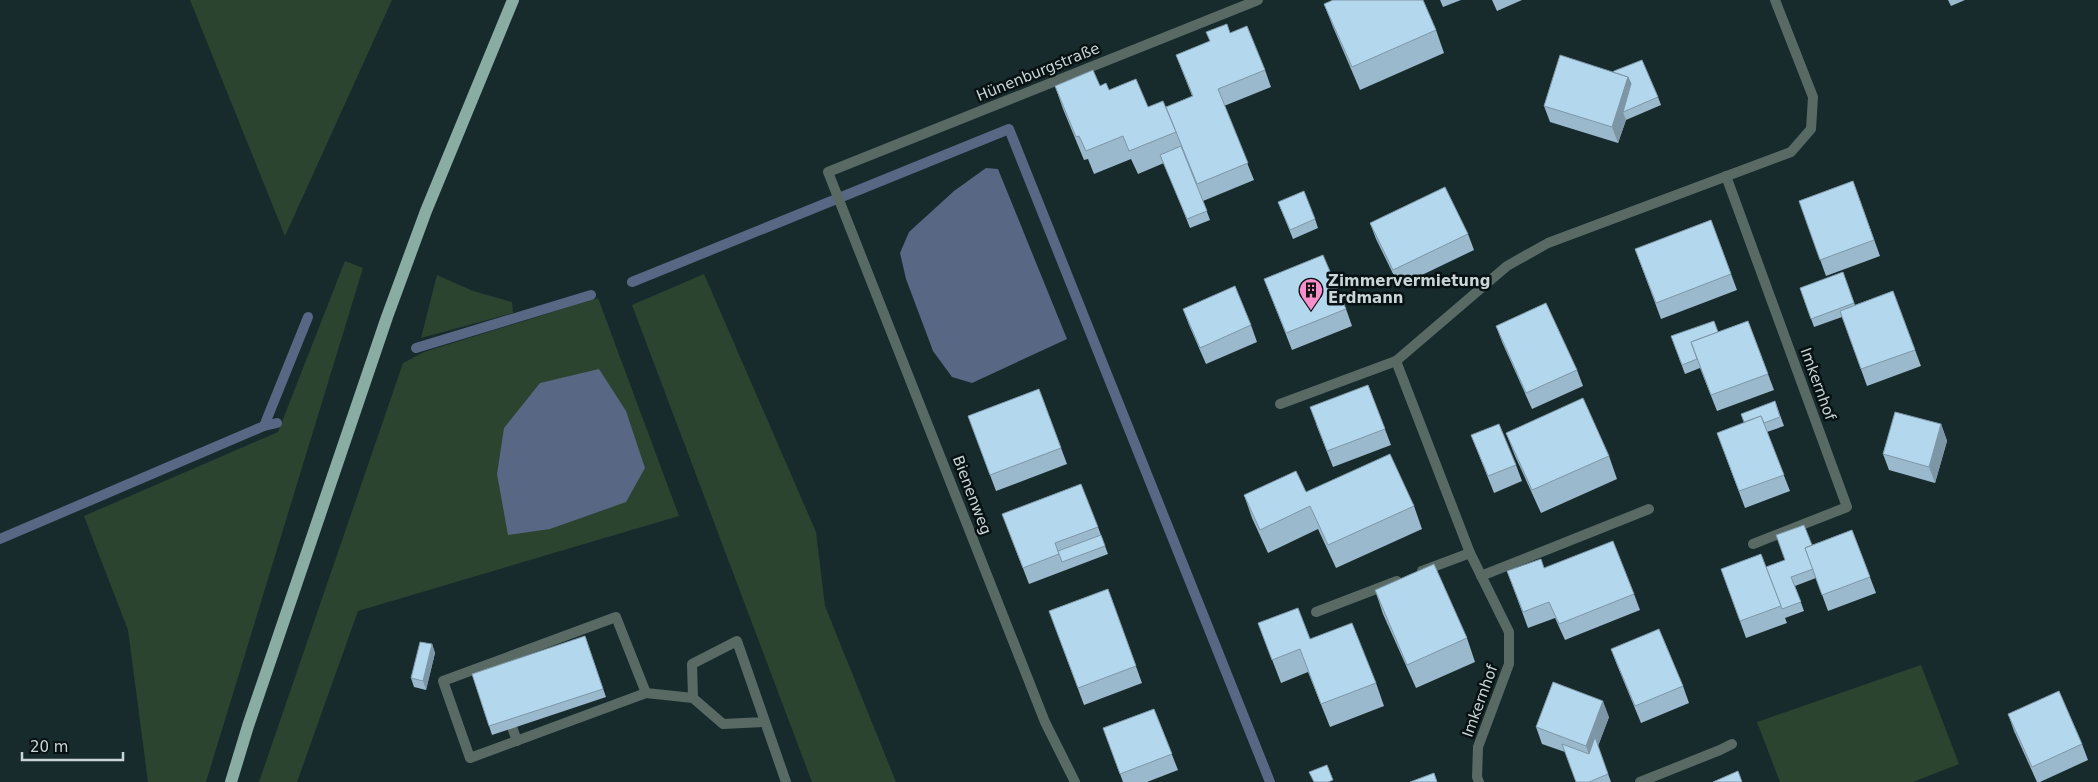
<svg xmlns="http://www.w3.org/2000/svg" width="2098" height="782" font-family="'DejaVu Sans',sans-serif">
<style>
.green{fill:#2b442f}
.water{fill:#586783}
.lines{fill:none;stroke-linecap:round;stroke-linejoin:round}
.stream{stroke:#586783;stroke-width:10}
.service{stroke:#596a65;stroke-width:10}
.minor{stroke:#596a65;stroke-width:10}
.primary{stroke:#89ada3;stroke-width:12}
.wall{fill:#9ab9cc}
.shaded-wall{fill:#7d96a6}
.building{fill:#b3d7ed;stroke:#7d96a6}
.labels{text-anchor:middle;stroke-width:5;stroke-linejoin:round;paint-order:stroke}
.street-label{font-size:15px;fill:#c9d5d6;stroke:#091213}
.poi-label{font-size:15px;font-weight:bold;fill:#c9d5d6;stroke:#091213;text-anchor:start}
</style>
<rect width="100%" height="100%" fill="#172b2d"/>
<g class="green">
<polygon points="190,0 392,0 285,236"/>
<polygon points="345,261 363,268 206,782 148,782 128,630 84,516 278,432"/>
<polygon points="704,274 816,532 825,606 896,782 812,782 632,305"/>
<polygon points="437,275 473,291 512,302 513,313 421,338"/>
<polygon points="598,298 679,516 358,611 297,782 259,782 403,363 424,352"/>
<polygon points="1921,665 1959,764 1913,782 1780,782 1757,722"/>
</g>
<g class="water">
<polygon points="986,168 998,169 1067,339 972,383 952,377 933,351 906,279 900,253 909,232 954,191"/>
<polygon points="599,369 626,411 645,468 626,502 550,529 508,535 497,474 504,428 540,383"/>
</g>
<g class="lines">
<g class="stream">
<polyline points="632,282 1009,129 1270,782"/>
<polyline points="416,348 591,295"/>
<polyline points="264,426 308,317"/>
<polyline points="0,539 264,426 277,423"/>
</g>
<g class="service">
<polyline points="1280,404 1396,361"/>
<polyline points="1422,571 1470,553"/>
<polyline points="1481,576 1649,509"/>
<polyline points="1316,612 1397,581"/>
<polyline points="646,693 616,617 443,681 470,758 646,693 693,698"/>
<polyline points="508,716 517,741"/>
</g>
<g class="minor">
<polyline points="1726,176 1847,507 1753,544"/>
<polyline points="765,722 723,724 693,698 692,664 737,641 786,782"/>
<polyline points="1075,782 1045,722 828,172 1258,0"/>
<polyline points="1479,782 1477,777 1478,747 1509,664 1509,632 1470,553 1396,361 1507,266 1548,243 1791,152 1811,129 1813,97 1775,0"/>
<polyline points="1640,782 1720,750 1732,744"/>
</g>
<polyline class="primary" points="231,782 248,726 387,317 426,211 513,0"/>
</g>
<g class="wall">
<polygon points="1440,0 1461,0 1443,7"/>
<polygon points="1492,0 1522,0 1497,11"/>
<polygon points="1948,0 1965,0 1951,6"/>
<polygon points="1324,4 1436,30 1444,53 1360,90 1333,27"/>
<polygon points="1230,33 1265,70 1271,87 1224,106 1254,180 1203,201 1210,220 1190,228 1164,163 1138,174 1131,159 1094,174 1088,159 1084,160 1063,109 1055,86 1100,86 1148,107 1166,107 1192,96 1176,55"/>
<polygon points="1658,97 1661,105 1626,120 1618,143 1550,122 1544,106"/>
<polygon points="1853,181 1880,256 1826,276 1799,201"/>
<polygon points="1278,202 1315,219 1318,228 1293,239"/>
<polygon points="1711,220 1737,290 1661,319 1635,249"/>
<polygon points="1370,223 1468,234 1474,250 1399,286 1376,239"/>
<polygon points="1843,272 1855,305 1893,291 1921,366 1867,386 1842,317 1814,327 1800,288"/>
<polygon points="1264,279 1346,309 1352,326 1292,350"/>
<polygon points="1183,309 1251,325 1257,342 1206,364 1189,325"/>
<polygon points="1748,321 1774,390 1717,411 1700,368 1685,374 1671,336 1718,332"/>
<polygon points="1496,326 1577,370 1583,386 1532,409 1502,342"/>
<polygon points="1368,385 1391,445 1333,467 1316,424"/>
<polygon points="1039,389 1067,464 996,491 968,416"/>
<polygon points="1775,401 1784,426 1767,432 1790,491 1745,508 1717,433 1744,423"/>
<polygon points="1941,424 1947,441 1935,483 1889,470 1883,454"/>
<polygon points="1506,433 1609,456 1617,479 1541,513 1515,456"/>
<polygon points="1471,435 1516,465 1522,481 1494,493"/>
<polygon points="1306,492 1414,506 1422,529 1336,568 1318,529 1268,553 1252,518 1244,495"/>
<polygon points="1002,514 1098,527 1108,554 1029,584"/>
<polygon points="1852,530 1876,593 1828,611 1816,578 1795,586 1804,611 1785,618 1787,623 1746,638 1721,569 1766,567 1785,560 1812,545"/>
<polygon points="1544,568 1634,594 1640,610 1565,640 1555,618 1528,628 1507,571"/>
<polygon points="1108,589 1142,683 1084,705 1049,611"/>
<polygon points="1375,590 1467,638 1475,662 1416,688 1383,614"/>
<polygon points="1258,623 1310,639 1376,683 1384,706 1330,727 1308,672 1281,683"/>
<polygon points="585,636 606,697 492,735 472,674"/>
<polygon points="432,644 435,653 426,690 414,687 411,678"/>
<polygon points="1611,649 1683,686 1689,703 1641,723 1617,665"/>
<polygon points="1154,709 1178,770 1147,782 1123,782 1103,728"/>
<polygon points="2008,714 2082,744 2088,760 2040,782 2037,782 2014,731"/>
<polygon points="1609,717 1598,746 1611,782 1576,782 1565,752 1542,744 1536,727"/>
</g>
<g class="shaded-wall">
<polygon points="1628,77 1634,93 1623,112 1626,120 1618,143 1612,127"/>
<polygon points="1941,424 1947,441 1935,483 1929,467"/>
<polygon points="432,644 435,653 426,690 423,681"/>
<polygon points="1603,701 1609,717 1598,746 1611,782 1598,746 1592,763 1586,746"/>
</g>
<g class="building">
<polygon points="1333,0 1423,0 1436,30 1352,67 1324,4"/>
<polygon points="1227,24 1230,33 1247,26 1265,70 1218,89 1248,163 1197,184 1166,107 1193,96 1176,55 1210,41 1206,32"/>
<polygon points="1560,55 1628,77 1612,127 1544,106"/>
<polygon points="1642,60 1658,97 1623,112 1631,84 1628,77 1613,72 1614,71"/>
<polygon points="1093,70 1100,86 1106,83 1109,90 1136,79 1148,107 1163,101 1176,132 1129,151 1123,136 1086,151 1079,136 1076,137 1055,86"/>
<polygon points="1181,146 1207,211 1187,219 1160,155"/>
<polygon points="1853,181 1874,240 1820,260 1799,201"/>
<polygon points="1445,187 1468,234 1393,270 1370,223"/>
<polygon points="1304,191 1315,219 1290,230 1278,202"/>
<polygon points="1711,220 1731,274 1656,303 1635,249"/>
<polygon points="1323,255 1346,309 1286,333 1264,279"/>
<polygon points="1843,272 1854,303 1811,319 1800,288"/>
<polygon points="1235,286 1251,325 1200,348 1183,309"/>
<polygon points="1893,291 1915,350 1861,369 1840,311"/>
<polygon points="1546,303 1577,370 1526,393 1496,326"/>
<polygon points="1714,321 1718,332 1691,342 1697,359 1682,365 1671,336"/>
<polygon points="1748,321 1768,374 1711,395 1691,342"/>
<polygon points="1368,385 1385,429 1327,451 1310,407"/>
<polygon points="1039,389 1061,448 990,475 968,416"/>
<polygon points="1583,398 1609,456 1532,490 1506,433"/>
<polygon points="1775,401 1780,417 1764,423 1761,416 1744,422 1741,414"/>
<polygon points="1895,412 1941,424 1929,467 1883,454"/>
<polygon points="1761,416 1784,475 1739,491 1717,433"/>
<polygon points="1499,424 1516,465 1488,476 1471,435"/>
<polygon points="1390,454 1414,506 1328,545 1310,506 1260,530 1244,495 1296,471 1306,492"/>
<polygon points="1081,484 1098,527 1055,543 1059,554 1023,568 1002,514"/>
<polygon points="1804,525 1812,545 1805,548 1813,569 1791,577 1801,602 1782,609 1766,567 1785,560 1776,535"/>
<polygon points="1852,530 1870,577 1822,595 1805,548"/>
<polygon points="1101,535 1105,546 1062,562 1058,551"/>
<polygon points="1613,541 1634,594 1559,624 1549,602 1523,612 1507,571 1541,559 1544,568"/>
<polygon points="1761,554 1781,606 1740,621 1721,569"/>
<polygon points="1434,564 1467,638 1407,665 1375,590"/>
<polygon points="1108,589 1136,666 1078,688 1049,611"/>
<polygon points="1298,608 1310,639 1352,623 1376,683 1321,704 1300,649 1272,660 1258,623"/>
<polygon points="1659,629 1683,686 1635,706 1611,649"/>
<polygon points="585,636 603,689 489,726 472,674"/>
<polygon points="420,642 432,644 423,681 411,678"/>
<polygon points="1553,682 1603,701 1586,746 1536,727"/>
<polygon points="2059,691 2082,744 2032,767 2008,714"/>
<polygon points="1154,709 1172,754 1120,774 1103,728"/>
<polygon points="1595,737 1608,774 1589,782 1576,782 1562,744 1589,754"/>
<polygon points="1327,765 1333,780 1328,782 1314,782 1309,772"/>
<polygon points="1738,771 1742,782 1713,782"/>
<polygon points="1434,773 1437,782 1410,782"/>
</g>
<defs>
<g id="building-pin" transform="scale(1.25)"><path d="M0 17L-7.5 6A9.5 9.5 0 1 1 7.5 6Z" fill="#f98fca" stroke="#091213"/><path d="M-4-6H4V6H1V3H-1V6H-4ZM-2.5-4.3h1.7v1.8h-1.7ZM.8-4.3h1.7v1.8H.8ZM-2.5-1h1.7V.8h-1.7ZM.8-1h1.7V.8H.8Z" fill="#111"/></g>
</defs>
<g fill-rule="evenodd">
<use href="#building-pin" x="1311" y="290"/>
</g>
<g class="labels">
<g class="street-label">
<text transform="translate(1038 72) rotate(-22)" y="5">Hünenburgstraße</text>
<text transform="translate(1818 384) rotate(70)" y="5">Imkernhof</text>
<text transform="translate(972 495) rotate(69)" y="5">Bienenweg</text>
<text transform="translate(1480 701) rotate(-70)" y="5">Imkernhof</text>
</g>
<g class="poi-label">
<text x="1328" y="286">Zimmervermietung<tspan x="1328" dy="17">Erdmann</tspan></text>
</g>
</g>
<path d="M22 752v8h101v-8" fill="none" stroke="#c9d5d6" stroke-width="2.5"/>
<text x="30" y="752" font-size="15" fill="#c9d5d6" stroke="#091213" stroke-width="4" paint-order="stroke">20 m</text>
</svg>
